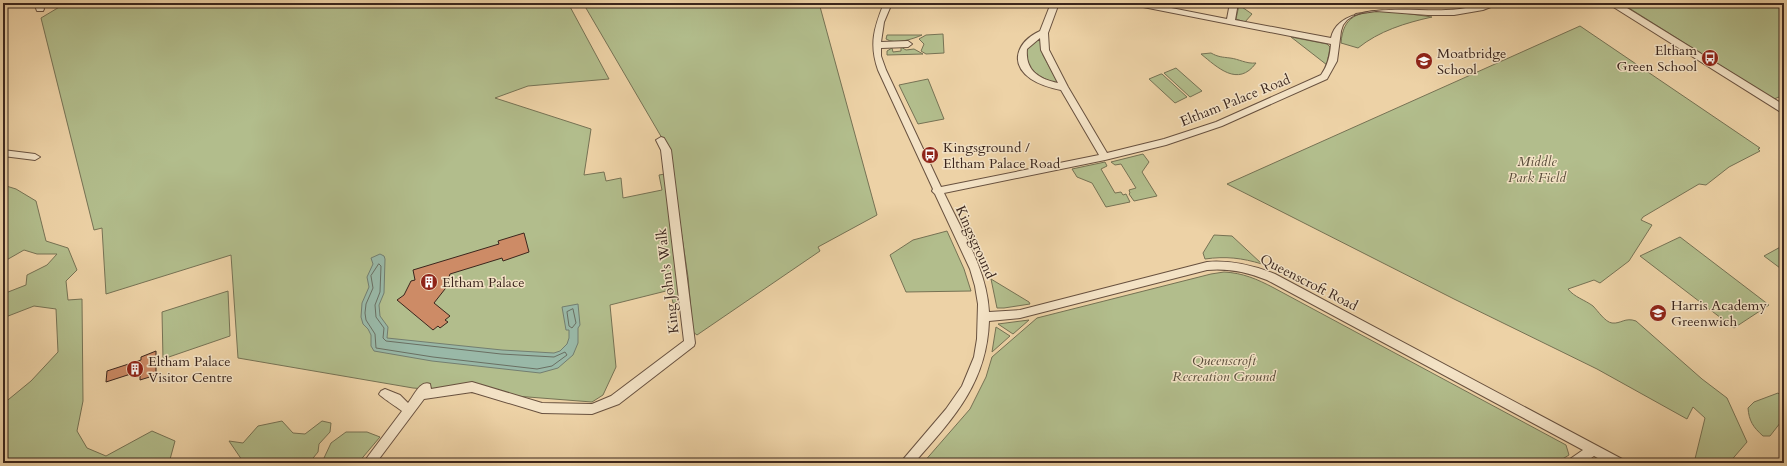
<svg xmlns="http://www.w3.org/2000/svg" width="1787" height="466" font-family="Cardo,serif">
<style>
.green{fill:#b2bd8c;stroke:#767254}
.water{fill:#99b8a7;stroke:#737e70}
.lines{fill:none;stroke-linecap:round;stroke-linejoin:round}
.shore{stroke:#6a6f62;stroke-width:1}
.building{fill:#cd8b66;stroke:#3b261d}
.minor-casing{stroke:#68513f;stroke-width:2}
.tertiary-casing{stroke:#68513f;stroke-width:2}
.minor{fill:#f3e2c5;fill-rule:evenodd}
.tertiary{fill:#f3e2c5;fill-rule:evenodd}
.labels{text-anchor:middle;stroke-width:3;stroke-linejoin:round;paint-order:stroke}
.poi-label{font-size:14px;fill:#3b261d;stroke:#f3e2c5;text-anchor:start}
.street-label{font-size:14px;fill:#3b261d;stroke:#f3e2c5}
.park-label{font-size:14px;font-style:italic;fill:#594c39;stroke:#f3e2c5}
</style>
<rect width="100%" height="100%" fill="#edd2a6"/>
<filter id="stains"><feTurbulence type="fractalNoise" baseFrequency=".005" numOctaves="4"/><feColorMatrix values="0 0 0 0 .2 0 0 0 0 .09 0 0 0 0 .02 0 0 0 .5 -.17"/></filter>
<radialGradient id="worn" r=".72"><stop offset=".6" stop-color="#630" stop-opacity="0"/><stop offset="1" stop-color="#630" stop-opacity=".3"/></radialGradient>
<g class="green">
<polygon points="66,3 568,3 609,79 528,86 495,98 591,129 584,175 604,172 606,181 621,178 623,198 662,190 659,175 665,174 682,301 673,303 670,290 610,305 616,367 603,395 592,402 413,388 238,358 231,255 106,294 102,228 94,230 41,18"/>
<polygon points="583,3 819,3 877,215 818,247 820,251 697,335 693,332 688,277 669,150"/>
<polygon points="1621,3 1784,3 1784,95 1774,99"/>
<polygon points="1239,5 1252,14 1245,22 1236,19"/>
<path d="M1382,10L1432,17C1405,23 1379,31 1358,48L1341,43C1343,16 1358,12 1382,10Z"/>
<path d="M1580,26L1760,148L1758,149L1760,151L1729,167L1706,185L1699,184L1643,217L1641,220L1652,225L1629,261L1600,283L1594,280L1568,289C1574,297 1585,300 1593,306C1598,311 1605,322 1612,323C1621,324 1625,317 1636,321L1702,379L1727,398L1747,442L1729,463H1694L1705,418L1693,407L1687,419L1597,369L1454,299L1227,184Z"/>
<polygon points="943,34 944,53 926,54 921,51 924,44 919,39 926,35"/>
<path d="M887,35H922C913,39 895,45 886,39Z"/>
<polygon points="1291,37 1327,44 1330,47 1327,65"/>
<path d="M1040,38L1043,55L1058,83C1045,82 1016,64 1028,48C1031,44 1036,41 1040,38Z"/>
<polygon points="901,47 906,50 914,49 923,54 887,55 887,51 892,48 893,52 901,51"/>
<path d="M1211,53C1218,57 1222,57 1230,58C1239,59 1246,64 1256,63C1238,88 1217,67 1201,54Z"/>
<polygon points="1176,68 1202,91 1190,97 1164,73"/>
<polygon points="1161,74 1162,74 1187,97 1175,103 1149,79"/>
<polygon points="928,79 944,119 918,124 899,85"/>
<polygon points="1143,154 1149,162 1142,172 1157,196 1134,201 1129,194 1130,193 1129,190 1136,188 1121,164 1115,165 1111,162"/>
<polygon points="1105,162 1107,166 1101,169 1115,193 1121,192 1123,195 1126,194 1130,202 1106,207 1092,183 1077,177 1072,169"/>
<polygon points="3,185 16,189 36,201 46,241 68,248 77,270 66,281 68,300 82,299 83,401 77,431 87,448 106,456 152,431 175,441 169,463 3,463 3,404 31,381 58,352 56,309 34,306 3,318 3,294 26,285 27,275 47,265 57,254 37,254 24,250 3,262"/>
<polygon points="947,231 964,269 971,291 906,292 890,255 913,240"/>
<path d="M1214,235L1232,236L1262,264C1242,258 1226,256 1205,259L1203,253Z"/>
<polygon points="1680,237 1769,305 1734,328 1640,256"/>
<polygon points="1784,245 1784,271 1764,256"/>
<path d="M1224,272C1243,273 1257,279 1274,288L1566,445L1569,455L1556,463H923L970,409L986,377L992,357L1037,318L1211,274Z"/>
<polygon points="991,279 1029,302 1030,304 1004,308 997,308"/>
<polygon points="228,291 230,336 163,359 162,312"/>
<polygon points="1029,320 1013,334 998,324"/>
<polygon points="996,327 1010,336 992,352"/>
<path d="M1778,393L1784,398V418L1770,436H1763C1753,427 1749,421 1748,408L1754,402Z"/>
<polygon points="282,421 293,433 305,434 322,421 331,423 330,432 319,444 318,452 309,463 244,463 229,441 243,443 258,426"/>
<polygon points="346,432 367,432 380,437 358,463 320,463 324,458 331,443"/>
</g>
<polygon class="water" points="380,254 384,256 385,259 384,293 379,305 380,316 388,327 387,338 502,350 554,353 560,351 567,344 569,338 569,330 566,330 562,307 578,304 580,325 578,328 578,343 573,355 558,368 540,373 432,361 374,351 371,346 371,335 368,329 363,324 361,317 362,303 369,287 367,277 373,264 371,258"/>
<g class="lines">
<g class="shore">
<polygon points="379,264 381,266 380,292 375,305 376,317 384,328 383,338 386,341 501,354 554,357 565,352 567,355 552,366 537,369 433,357 376,348 375,334 366,320 365,313 366,304 373,288 371,276"/>
<polygon points="573,309 576,323 572,328 569,326 567,312"/>
</g>
</g>
<g class="building">
<polygon points="524,233 529,252 503,261 502,258 450,274 445,289 434,303 450,316 445,320 448,322 440,328 438,326 433,330 397,300 404,295 411,281 415,280 413,270 499,244 498,241"/>
<polygon points="156,351 156,375 140,380 140,371 106,382 107,371 141,360 141,357"/>
</g>
<g class="lines">
<g class="minor-casing">
<g id="minor">
<polygon points="34,3 42,3 44,9 43,11 37,11"/>
<path d="M884,3H892L884,22L881,42L908,41L912,44L908,47L881,48V56L886,70L941,187L1099,155L1061,90C1051,88 1040,85 1031,79C1008,63 1018,41 1040,31L1051,3H1059L1048,33L1049,50L1068,87L1107,153L1164,139L1216,122L1321,75C1328,65 1330,56 1331,44L1133,5L1129,3H1146L1227,19L1230,3H1238L1235,20L1331,38C1339,0 1412,12 1446,10C1465,10 1483,3 1501,3L1483,10L1454,15H1428L1376,11L1356,14L1347,20L1343,25L1341,31L1337,61L1327,79L1222,126L1166,145L1105,160L944,193C962,231 987,270 989,312L1020,310L1207,262C1231,260 1252,265 1275,274L1622,459L1624,463H1607L1594,456L1584,463H1568L1570,459L1583,450L1267,280C1247,272 1228,268 1207,270L1020,318L989,321C987,383 953,419 914,463H900L946,409L962,386L974,357L977,339L978,304L975,286L970,269L935,194L932,191L933,189L878,70C869,44 874,28 884,3ZM1040,38L1041,50L1058,83C1038,79 1025,70 1027,49Z"/>
<path d="M661,137L664,138L671,150L695,343L694,346L619,404L592,414L542,413L472,392L424,399L376,463H363L402,411C397,407 381,397 379,394L381,391L385,389L400,395L408,403C414,396 420,380 430,384L431,389L472,382L542,403L592,404L611,396L684,341L661,150L656,140Z"/>
<polygon points="3,150 35,154 40,157 35,160 3,156"/>
</g>
</g>
<g class="tertiary-casing">
<polygon id="tertiary" points="1607,3 1619,3 1784,105 1784,114"/>
</g>
<use href="#minor" class="minor"/>
<use href="#tertiary" class="tertiary"/>
</g>
<defs>
<g id="bus-disc" transform="scale(0.9)"><circle r="9.5" fill="#8f2418" stroke="#f3e2c5"/><path d="M-5-6H5V4H4V6H2V4H-2V6H-4V4H-5ZM-3.5-4V0h7V-4ZM-3.5 1.2v1.5H-2V1.2ZM2 1.2v1.5H3.5V1.2Z" fill="#fff"/></g>
<g id="school-disc" transform="scale(0.9)"><circle r="9.5" fill="#8f2418" stroke="#f3e2c5"/><path d="M0-5L7-2L0 1L-7-2ZM-4 1L0 2.5L4 1V4Q0 6-4 4Z" fill="#fff"/></g>
<g id="building-disc" transform="scale(0.9)"><circle r="9.5" fill="#8f2418" stroke="#f3e2c5"/><path d="M-4-6H4V6H1V3H-1V6H-4ZM-2.5-4.3h1.7v1.8h-1.7ZM.8-4.3h1.7v1.8H.8ZM-2.5-1h1.7V.8h-1.7ZM.8-1h1.7V.8H.8Z" fill="#fff"/></g>
</defs>
<g fill-rule="evenodd">
<use href="#bus-disc" x="1710" y="58"/>
<use href="#school-disc" x="1424" y="61"/>
<use href="#bus-disc" x="930" y="155"/>
<use href="#building-disc" x="429" y="282"/>
<use href="#school-disc" x="1658" y="313"/>
<use href="#building-disc" x="135" y="369"/>
</g>
<g class="labels">
<g class="poi-label">
<text x="1697" y="55" text-anchor="end">Eltham<tspan x="1697" dy="16">Green School</tspan></text>
<text x="1437" y="58">Moatbridge<tspan x="1437" dy="16">School</tspan></text>
<text x="943" y="152">Kingsground /<tspan x="943" dy="16">Eltham Palace Road</tspan></text>
<text x="442" y="287">Eltham Palace</text>
<text x="1671" y="310">Harris Academy<tspan x="1671" dy="16">Greenwich</tspan></text>
<text x="148" y="366">Eltham Palace<tspan x="148" dy="16">Visitor Centre</tspan></text>
</g>
<g class="street-label">
<text transform="translate(1235 100) rotate(-22)" y="5">Eltham Palace Road</text>
<text transform="translate(976 242) rotate(66)" y="5">Kingsground</text>
<text transform="translate(667 281) rotate(-97)" y="5">King John's Walk</text>
<text transform="translate(1309 282) rotate(27)" y="5">Queenscroft Road</text>
</g>
<g class="park-label">
<text x="1537" y="166">Middle<tspan x="1537" dy="16">Park Field</tspan></text>
<text x="1224" y="365">Queenscroft<tspan x="1224" dy="16">Recreation Ground</tspan></text>
</g>
</g>
<rect width="1787" height="466" fill="none" stroke="#edd2a6" stroke-width="16"/>
<rect x="4" y="4" width="1779" height="458" fill="none" stroke="#3b261d" stroke-width="2"/>
<rect x="8" y="8" width="1771" height="450" fill="none" stroke="#3b261d"/>
<rect width="100%" height="100%" filter="url(#stains)"/>
<rect width="100%" height="100%" fill="url(#worn)"/>
</svg>
